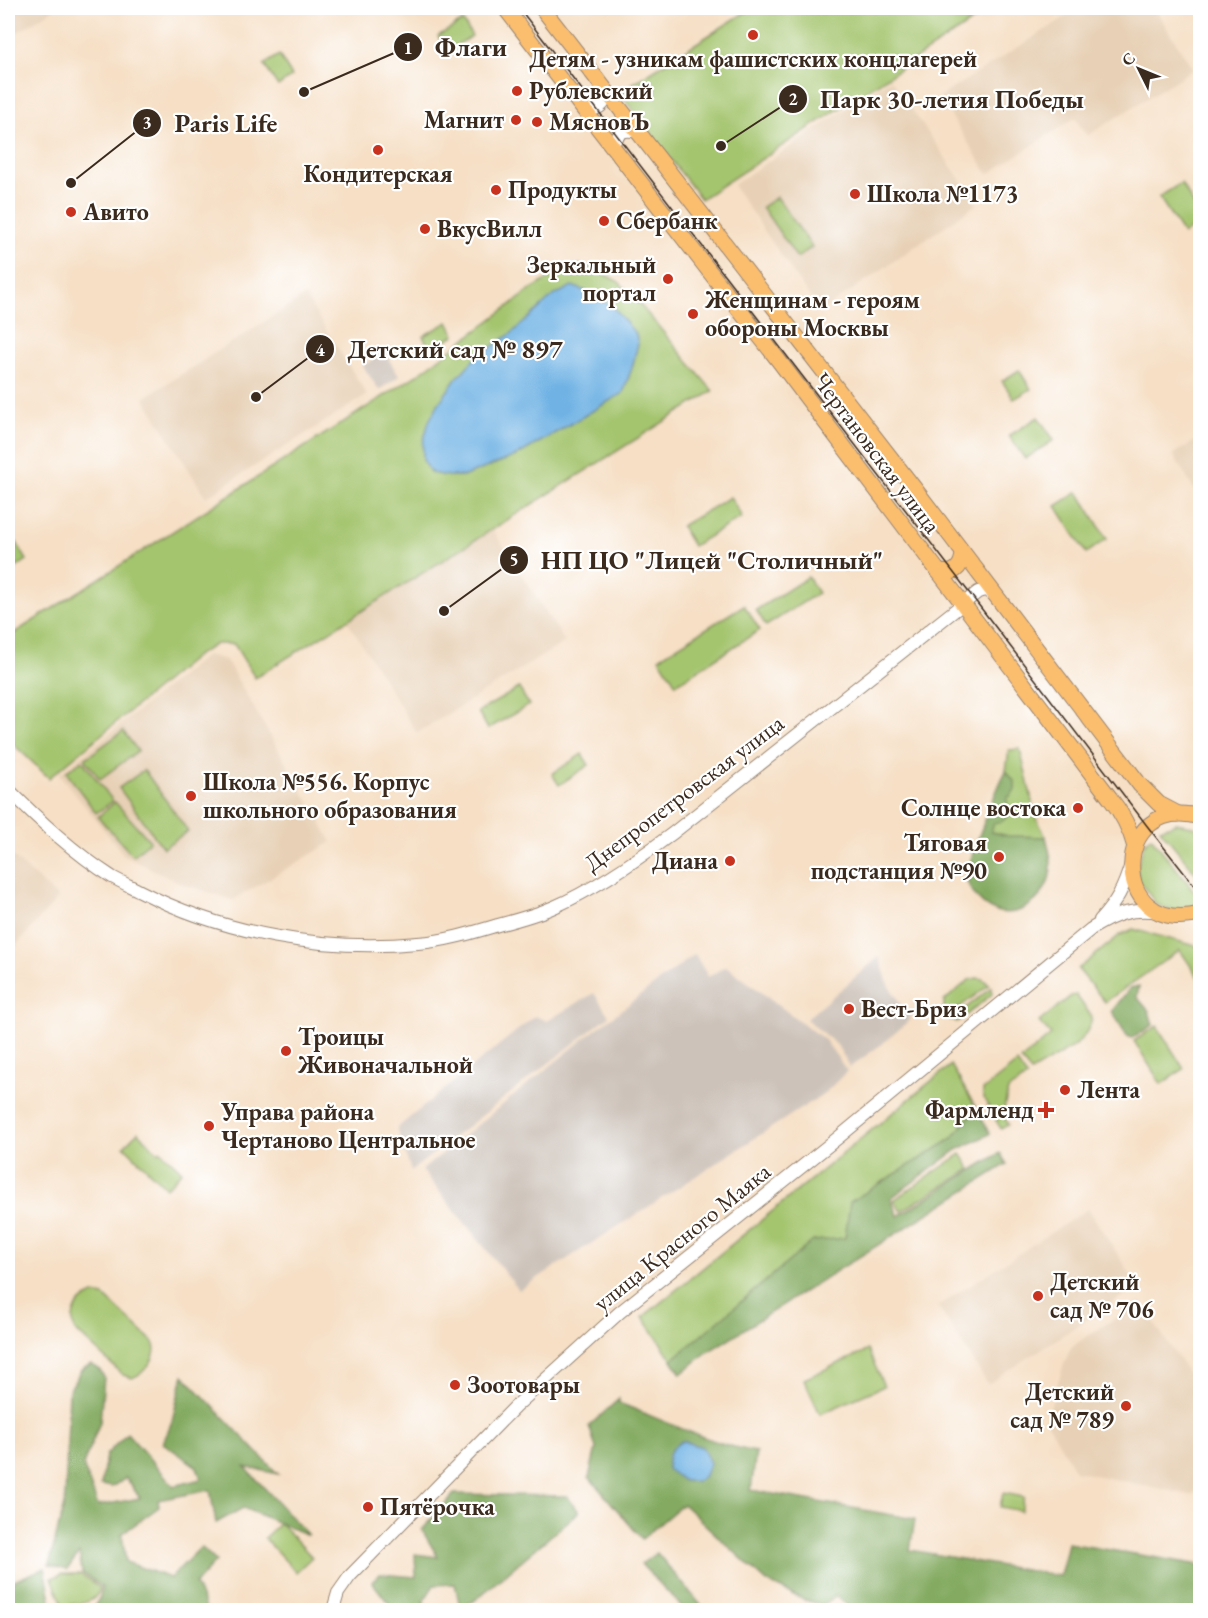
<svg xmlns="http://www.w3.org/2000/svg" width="1208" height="1618" font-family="'EB Garamond',serif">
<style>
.built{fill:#e7d0b5}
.industrial{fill:#ccc2b9}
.green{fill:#a4c56e;stroke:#707846;stroke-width:1.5}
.forest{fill:#83aa61;stroke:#5f6a40;stroke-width:1.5}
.water{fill:#6fb2e4;stroke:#556e81;stroke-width:1.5}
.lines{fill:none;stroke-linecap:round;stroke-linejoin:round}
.minor-casing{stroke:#988472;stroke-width:14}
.major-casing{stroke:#988472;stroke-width:17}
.minor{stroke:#fff;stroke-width:12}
.major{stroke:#fbbe6e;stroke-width:15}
.tram{stroke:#3b2a1e;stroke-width:1.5}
.poi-dot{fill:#c8321e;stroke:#fff;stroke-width:2}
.labels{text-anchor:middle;stroke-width:4.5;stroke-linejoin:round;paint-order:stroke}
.poi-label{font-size:24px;font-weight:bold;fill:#3b2a1e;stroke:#fff;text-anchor:start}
.street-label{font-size:24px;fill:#3b2a1e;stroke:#fff}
.leader{fill:none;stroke:#3b2a1e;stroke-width:2}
.callout-dot{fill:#3b2a1e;stroke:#fff;stroke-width:2}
.mark-label{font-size:18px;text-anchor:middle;font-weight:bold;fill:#fff}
.callout-label{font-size:26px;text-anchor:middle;font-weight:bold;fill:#3b2a1e;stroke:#fff;stroke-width:4.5;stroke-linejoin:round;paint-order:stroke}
</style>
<rect width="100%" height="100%" fill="#fff"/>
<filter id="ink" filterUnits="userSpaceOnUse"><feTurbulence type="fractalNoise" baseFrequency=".0167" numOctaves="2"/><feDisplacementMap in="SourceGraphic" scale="12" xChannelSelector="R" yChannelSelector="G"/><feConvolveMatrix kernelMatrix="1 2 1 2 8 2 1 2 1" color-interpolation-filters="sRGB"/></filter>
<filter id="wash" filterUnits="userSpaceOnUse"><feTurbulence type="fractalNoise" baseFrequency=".008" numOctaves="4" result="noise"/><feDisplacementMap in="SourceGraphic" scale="24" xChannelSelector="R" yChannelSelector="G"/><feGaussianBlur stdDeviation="1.35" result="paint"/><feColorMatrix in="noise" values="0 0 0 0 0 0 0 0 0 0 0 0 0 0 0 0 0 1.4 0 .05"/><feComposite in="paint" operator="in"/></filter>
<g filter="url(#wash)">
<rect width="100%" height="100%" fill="#f6dfc5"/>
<g class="built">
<polygon points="8,8 56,8 8,38"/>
<polygon points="1080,8 1154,8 1193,69 1087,136 1075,118 988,174 939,97"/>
<polygon points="891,79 977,204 820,312 733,185"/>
<polygon points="305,296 367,395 206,497 144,398"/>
<polygon points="1200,438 1200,500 1173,454"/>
<polygon points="478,507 565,642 417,733 331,594"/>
<polygon points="207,655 226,660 332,842 233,900 180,883 124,855 59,774"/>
<polygon points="8,852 58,898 8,954"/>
<polygon points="1088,1209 1138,1286 988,1384 938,1306"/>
<polygon points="1140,1302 1200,1391 1200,1489 1191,1495 1075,1471 1046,1420 1064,1364 1071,1347"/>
</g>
<g class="industrial">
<polygon points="384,352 399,376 379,390 363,366"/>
<polygon points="695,954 708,977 726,966 825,1040 847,1071 825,1093 519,1290 422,1170 586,1037"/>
<polygon points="879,957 889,986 911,1019 882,1044 850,1067 837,1045 806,1019"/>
<polygon points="594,993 609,1016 411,1171 397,1128 535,1016 547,1021"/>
</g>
<g class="green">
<polygon points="752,8 993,8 701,199 619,92"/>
<polygon points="463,21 472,36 447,51 438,36"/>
<polygon points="279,55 292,76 278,86 264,65"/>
<polygon points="1181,183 1200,215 1200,223 1183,234 1159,197"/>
<polygon points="777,197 812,247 797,258 762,207"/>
<polygon points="579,265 595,269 619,282 637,301 713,391 255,678 234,644 216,644 196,656 49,778 8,739 8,637 417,375 532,289 557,273"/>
<polygon points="448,322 455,335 430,349 423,336"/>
<polygon points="1019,370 1031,389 1014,399 1002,381"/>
<polygon points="1038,417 1054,440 1025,459 1009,436"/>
<polygon points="1078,492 1107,539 1086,553 1056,506"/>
<polygon points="730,497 742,517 693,546 681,526"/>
<polygon points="16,542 27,560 8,573 8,548"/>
<polygon points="808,577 818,593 766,626 756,610"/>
<polygon points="744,605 760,630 676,684 659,658"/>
<polygon points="519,688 529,705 488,729 478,712"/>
<polygon points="123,731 138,751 100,779 85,759"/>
<polygon points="1020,749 1036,817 1046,837 1008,836 991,832 994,823 1008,816 1007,799 1009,774 1006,771 1009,750"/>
<polygon points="582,754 589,765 559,785 552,774"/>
<polygon points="82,760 113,801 96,813 66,772"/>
<polygon points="144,770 188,831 163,848 119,788"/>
<polygon points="115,802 150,841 133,856 98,817"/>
<polygon points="1176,823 1193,826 1200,829 1200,878 1160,829"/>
<polygon points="1151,837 1200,898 1200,906 1193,910 1171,911 1156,904 1138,879 1137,867 1144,844"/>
<polygon points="1133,929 1200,947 1200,980 1180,950 1105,1002 1078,969 1120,935"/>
<polygon points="977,978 983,979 989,985 948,1016 944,1009 944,1001 969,980"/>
<polygon points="992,987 992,994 958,1022 951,1020"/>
<path d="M1076,995L1092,1017C1091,1027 1083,1038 1076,1045L1031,1072L1021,1060L1051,1035L1039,1022L1071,996Z"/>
<polygon points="1157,1026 1184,1069 1161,1084 1134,1041"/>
<polygon points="1017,1063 1027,1077 1008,1090 1003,1114 1008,1125 1001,1129 983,1097 983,1090"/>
<polygon points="951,1065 976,1108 952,1139 915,1162 845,1238 672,1360 643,1317"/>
<polygon points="138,1132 158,1152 160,1150 182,1171 166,1188 124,1146"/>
<polygon points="961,1154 971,1169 901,1211 894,1200"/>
<path d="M93,1294L104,1296L153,1342C160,1356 145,1373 132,1378L123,1375L74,1329C70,1312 77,1302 93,1294Z"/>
<polygon points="868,1350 884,1386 820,1414 804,1379"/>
<polygon points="1003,1493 1024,1497 1021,1511 1000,1507"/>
<polygon points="280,1523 312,1557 296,1572 264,1538"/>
<path d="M62,1574H80L100,1588C96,1605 77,1604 63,1605L52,1578Z"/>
</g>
<g class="forest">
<path d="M1006,771L1015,782V790L1007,799L1008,816L1001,822L994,823L991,832L1008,836L1046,837C1048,846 1051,855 1051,864C1052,902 1006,931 978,899C973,893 968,887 967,879C965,867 998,785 1006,771Z"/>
<polygon points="1139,986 1137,997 1149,1011 1153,1025 1132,1038 1127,1036 1112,1011 1130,988"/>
<polygon points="976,1108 990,1134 957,1150 891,1198 898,1216 1000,1153 1007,1164 706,1353 681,1374 672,1360 813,1241 845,1238 850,1202 952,1139"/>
<polygon points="91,1364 99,1369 104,1377 100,1422 83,1465 98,1506 140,1498 126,1478 112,1487 101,1485 106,1455 127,1433 174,1486 201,1479 197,1467 163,1443 172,1421 183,1375 278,1474 245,1467 308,1535 243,1508 216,1523 210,1490 158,1500 159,1507 122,1534 126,1562 170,1578 201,1547 216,1561 195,1584 207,1610 184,1610 182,1608 180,1610 92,1610 100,1597 102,1587 82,1573 79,1553 67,1570 49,1565 65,1501 69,1391 81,1370"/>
<path d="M619,1399V1403C663,1420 709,1443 756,1452L751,1490L915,1519L910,1550L1060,1576L1068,1543L1200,1565V1610H853L836,1596L823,1605L804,1600L767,1582L683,1504L642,1539L636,1532L589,1477L596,1448L589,1426Z"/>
<polygon points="454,1494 567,1496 579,1512 474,1601 460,1607 455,1584 434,1585 423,1602 434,1610 394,1610 372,1582 380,1574 416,1577 415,1554 438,1557 422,1530"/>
<polygon points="657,1553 705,1610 685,1610 641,1564"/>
<polygon points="45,1568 53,1610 8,1610 8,1583"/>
</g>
<g class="water">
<polygon points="572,286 594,294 613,307 636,334 638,344 632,368 623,393 518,455 465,476 448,476 431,473 423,460 423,443 429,421 439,403 456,379 475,358 512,333 553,296"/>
<path d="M682,1441L702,1447L710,1463L705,1475L697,1481H684L667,1469C669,1454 668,1449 682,1441Z"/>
</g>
</g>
<g filter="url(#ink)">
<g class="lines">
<g class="minor-casing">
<g id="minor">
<path d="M583,107C592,112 600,109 605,101L606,91"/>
<path d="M612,146C619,133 622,128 637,132"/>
<path d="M8,789C40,821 73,852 112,877C121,882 130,886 140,891C224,934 324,952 418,943C445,941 472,933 498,925C517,920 536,915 554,907C597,888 636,861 673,833L978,592L985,590L995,595"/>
<path d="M1100,920C1117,902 1124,887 1131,864"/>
<path d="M333,1610L338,1593L350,1576L515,1407L620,1312L839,1137L1091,929C1115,914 1131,908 1159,912"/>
</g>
</g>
<g class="major-casing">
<g id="major">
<path d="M505,8L779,361L1110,798C1122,813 1130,828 1135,847"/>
<polyline points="542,8 911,484 1140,785 1159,804 1178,814"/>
<path d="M938,571C952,576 962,569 963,553"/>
<path d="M1200,817C1111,792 1107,937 1200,914"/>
</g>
</g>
<use href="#minor" class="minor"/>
<use href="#major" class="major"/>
<polyline class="tram" points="519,8 984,612 1148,827 1200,893"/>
</g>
</g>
<g class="poi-dot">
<circle cx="753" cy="35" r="6"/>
<circle cx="517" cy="91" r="6"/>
<circle cx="516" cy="120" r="6"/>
<circle cx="537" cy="122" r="6"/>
<circle cx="378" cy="150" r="6"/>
<circle cx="496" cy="190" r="6"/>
<circle cx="855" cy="194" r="6"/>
<circle cx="71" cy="212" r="6"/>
<circle cx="604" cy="221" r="6"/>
<circle cx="425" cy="229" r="6"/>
<circle cx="668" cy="279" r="6"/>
<circle cx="693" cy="314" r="6"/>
<circle cx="191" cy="796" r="6"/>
<circle cx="1078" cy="808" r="6"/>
<circle cx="999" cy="857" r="6"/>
<circle cx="730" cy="861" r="6"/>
<circle cx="849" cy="1009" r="6"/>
<circle cx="286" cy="1051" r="6"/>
<circle cx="1065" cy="1090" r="6"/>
<path d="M1043 1101h6v6h6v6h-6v6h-6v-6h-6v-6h6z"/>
<circle cx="209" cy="1126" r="6"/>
<circle cx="1038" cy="1296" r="6"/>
<circle cx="455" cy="1385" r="6"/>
<circle cx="1126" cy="1406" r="6"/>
<circle cx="368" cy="1507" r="6"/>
</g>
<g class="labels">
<g class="poi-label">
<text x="753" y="67" text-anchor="middle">Детям - узникам фашистских концлагерей</text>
<text x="529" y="99">Рублевский</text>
<text x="504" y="128" text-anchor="end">Магнит</text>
<text x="549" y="130">МясновЪ</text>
<text x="378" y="182" text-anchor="middle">Кондитерская</text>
<text x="508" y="198">Продукты</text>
<text x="867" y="202">Школа №1173</text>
<text x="83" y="220">Авито</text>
<text x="616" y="229">Сбербанк</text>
<text x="437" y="237">ВкусВилл</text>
<text x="656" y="273" text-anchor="end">Зеркальный<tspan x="656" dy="28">портал</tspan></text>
<text x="705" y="308">Женщинам - героям<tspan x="705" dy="28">обороны Москвы</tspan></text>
<text x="203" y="790">Школа №556. Корпус<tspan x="203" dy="28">школьного образования</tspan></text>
<text x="1066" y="816" text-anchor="end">Солнце востока</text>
<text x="987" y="851" text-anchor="end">Тяговая<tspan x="987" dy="28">подстанция №90</tspan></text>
<text x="718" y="869" text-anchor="end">Диана</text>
<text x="861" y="1017">Вест-Бриз</text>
<text x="298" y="1045">Троицы<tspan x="298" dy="28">Живоначальной</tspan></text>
<text x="1077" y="1098">Лента</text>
<text x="1034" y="1118" text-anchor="end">Фармленд</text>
<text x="221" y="1120">Управа района<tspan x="221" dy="28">Чертаново Центральное</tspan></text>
<text x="1050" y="1290">Детский<tspan x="1050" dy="28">сад № 706</tspan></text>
<text x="467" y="1393">Зоотовары</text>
<text x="1114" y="1400" text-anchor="end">Детский<tspan x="1114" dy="28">сад № 789</tspan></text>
<text x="380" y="1515">Пятёрочка</text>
</g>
<g class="street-label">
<text transform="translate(877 453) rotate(53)" y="8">Чертановская улица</text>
<text transform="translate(684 793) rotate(-37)" y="8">Днепропетровская улица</text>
<text transform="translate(682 1237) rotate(-39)" y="8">улица Красного Маяка</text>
</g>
</g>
<path class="leader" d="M304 92L408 47M721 146L793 99M71 183L147 123M256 397L320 349M444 611L514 560"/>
<g class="callout-dot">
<circle cx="304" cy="92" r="6"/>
<circle cx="721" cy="146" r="6"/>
<circle cx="71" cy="183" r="6"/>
<circle cx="256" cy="397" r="6"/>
<circle cx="444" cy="611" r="6"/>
<circle cx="408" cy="47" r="15"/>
<circle cx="793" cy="99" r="15"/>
<circle cx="147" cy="123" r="15"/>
<circle cx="320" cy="349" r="15"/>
<circle cx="514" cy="560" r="15"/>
</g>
<g class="mark-label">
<text x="408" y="54">1</text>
<text x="793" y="105">2</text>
<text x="147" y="129">3</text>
<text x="320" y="356">4</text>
<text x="514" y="566">5</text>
</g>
<g class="callout-label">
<text x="471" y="56">Флаги</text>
<text x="952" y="108">Парк 30-летия Победы</text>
<text x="226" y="132">Paris Life</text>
<text x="455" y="358">Детский сад № 897</text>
<text x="712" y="569">НП ЦО "Лицей "Столичный"</text>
</g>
<rect width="1208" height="1618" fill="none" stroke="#fff" stroke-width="30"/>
<g transform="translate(1139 69) rotate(313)" stroke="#ffffff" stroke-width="4.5" paint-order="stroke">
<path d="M0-4.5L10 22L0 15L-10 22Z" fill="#3b2a1e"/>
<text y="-9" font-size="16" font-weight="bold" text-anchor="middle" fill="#3b2a1e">С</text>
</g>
</svg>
